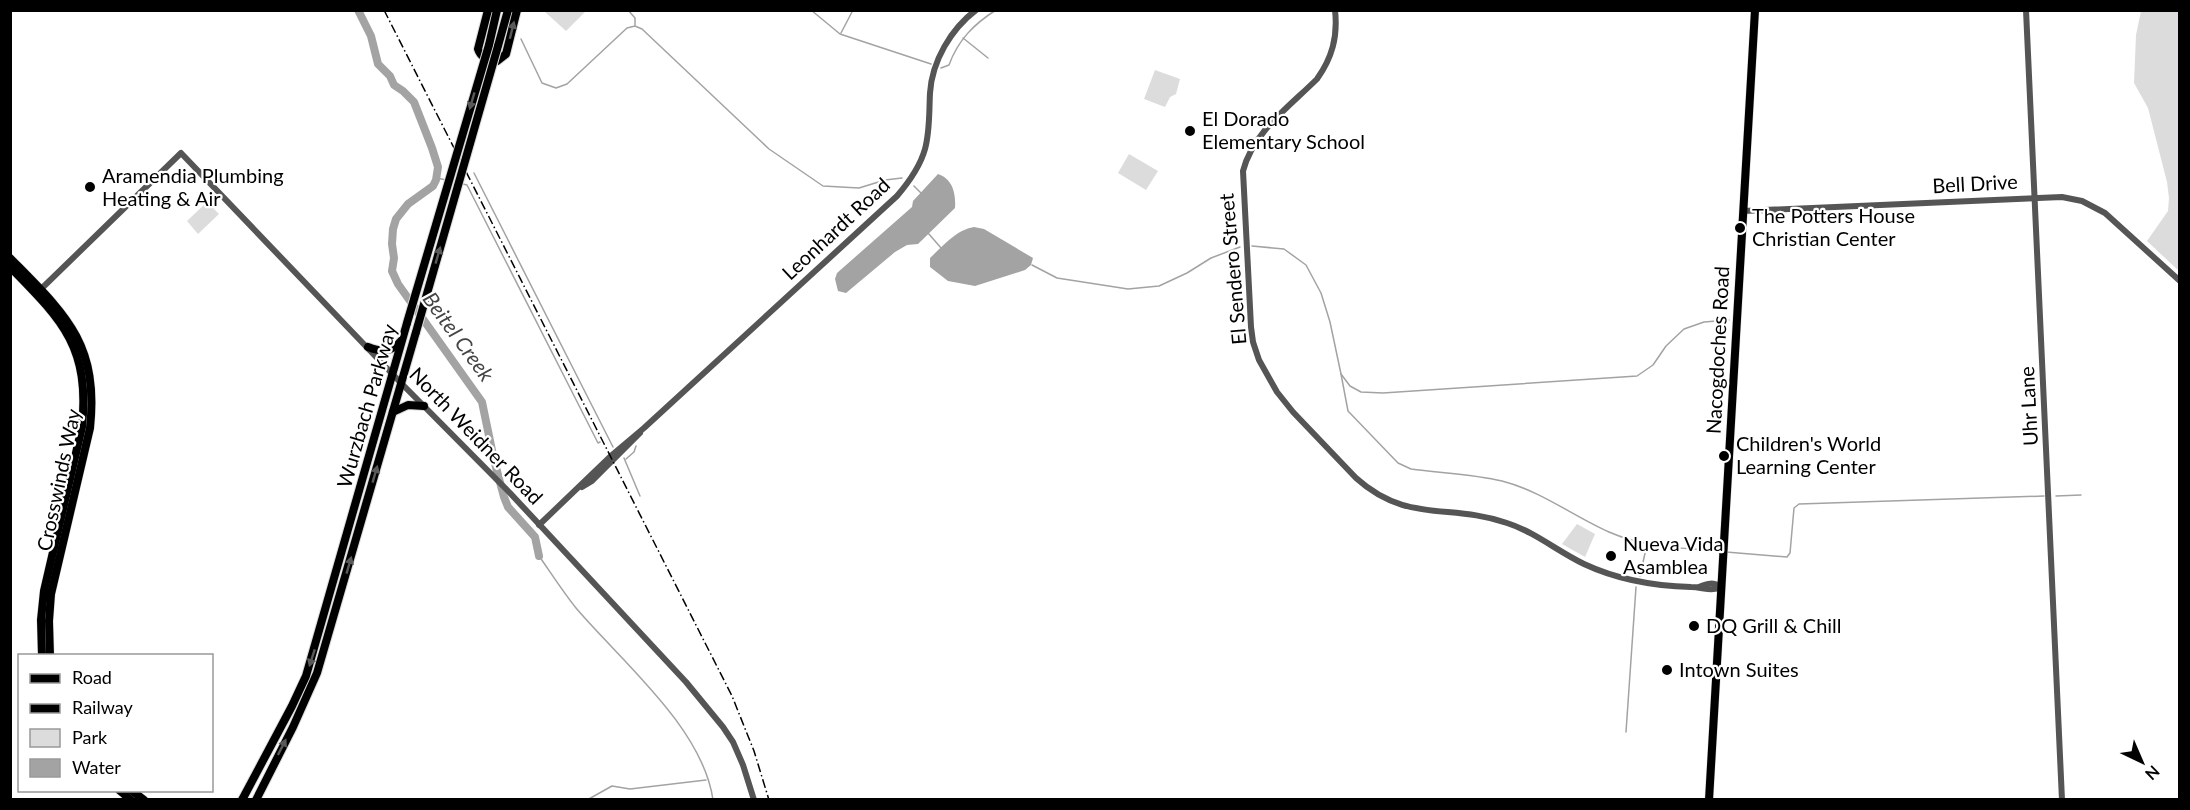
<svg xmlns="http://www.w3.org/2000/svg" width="2190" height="810" font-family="Lato,sans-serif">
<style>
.green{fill:#dcdcdc}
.water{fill:#a3a3a3}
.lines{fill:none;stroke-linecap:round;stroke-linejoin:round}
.stream{stroke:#a3a3a3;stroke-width:1.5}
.river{stroke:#a3a3a3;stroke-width:8}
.major-casing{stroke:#dbdbdb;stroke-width:9}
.highway-casing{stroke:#dbdbdb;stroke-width:10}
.minor{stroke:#555;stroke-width:6}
.major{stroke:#000;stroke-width:8}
.highway{stroke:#000;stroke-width:8}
.rail{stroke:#000;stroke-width:1.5;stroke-dasharray:9 3 1.5 3;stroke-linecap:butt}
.highway-bridge-casing{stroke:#dbdbdb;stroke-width:10;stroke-linecap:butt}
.highway-bridge{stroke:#000;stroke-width:8}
.oneway{fill:#595959}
.poi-dot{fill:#000;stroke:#fff;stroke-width:2}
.labels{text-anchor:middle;stroke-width:4.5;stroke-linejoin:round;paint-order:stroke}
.poi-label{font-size:20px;fill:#000;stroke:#fff;text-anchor:start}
.street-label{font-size:20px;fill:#000;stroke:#fff}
.water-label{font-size:21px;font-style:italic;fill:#444;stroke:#fff}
</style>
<rect width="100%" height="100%" fill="#fff"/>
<g class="green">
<polygon points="544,11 544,10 586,11 566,31"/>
<polygon points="2141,11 2179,11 2179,271 2147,241 2168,211 2169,198 2167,182 2148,108 2134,83 2136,35"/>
<polygon points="1155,70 1180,79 1176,94 1170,97 1165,107 1144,99"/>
<polygon points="1129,154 1158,171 1146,190 1118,173"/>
<polygon points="207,202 219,214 198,234 187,221"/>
<polygon points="1577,524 1595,534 1585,557 1562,544"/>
</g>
<g class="water">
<path d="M938,174C953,179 956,194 955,208L918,244L907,245L895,252L846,293L838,291L835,279L837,273L912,207L913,201Z"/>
<path d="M974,227L984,229L1033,258L1031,265L1025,270L975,286L948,281L930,267V258C943,246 956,230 974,227Z"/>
</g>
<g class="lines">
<g class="stream">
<polyline points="628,10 635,18 635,25"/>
<polyline points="811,10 840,34 931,64"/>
<polyline points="1294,10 1294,11"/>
<polyline points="841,33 853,10"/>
<polyline points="963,38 988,58"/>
<polyline points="521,39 542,83 556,88 567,84 627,28 635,26 642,29 769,149 823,186 859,188 885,180 902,178"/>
<path d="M941,68L949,65C958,40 974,24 996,10"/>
<polyline points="474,173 613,447"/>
<polyline points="437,178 446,180"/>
<polyline points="463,184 467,185 598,443 600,442"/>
<polyline points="914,186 921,193"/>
<polyline points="928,233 942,249"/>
<polyline points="1252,246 1284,249 1306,265 1321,293 1330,322 1341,374 1350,386 1361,392 1383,393 1637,376 1653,365 1666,346 1684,329 1704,322 1729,320"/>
<polyline points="1032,265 1057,278 1128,289 1159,286 1187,273 1211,258 1240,247"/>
<path d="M1341,374L1348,411L1398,463L1411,469C1440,473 1473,474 1502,481C1541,491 1573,516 1609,532C1645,548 1683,548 1721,551"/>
<polyline points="624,458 640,496"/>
<polyline points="626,459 634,452 636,446"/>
<polyline points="2056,496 2081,495"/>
<polyline points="1726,552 1787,557 1790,553 1794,508 1799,504 2044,496"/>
<path d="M539,556C551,573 563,592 576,608C621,661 703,728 713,800"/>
<polyline points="1640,576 1647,544"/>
<polyline points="1626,732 1636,587"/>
<polyline points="587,800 612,786 630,789 706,780"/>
</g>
<polyline class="river" points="358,10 371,36 378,64 390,76 394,85 403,91 414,102 432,148 438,167 436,180 433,186 408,204 396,219 393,229 392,244 394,258 392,271 398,284 482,402 494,460 504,497 508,507 535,537 539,556"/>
<g class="major-casing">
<g id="major">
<path d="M10,258C65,314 99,343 90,428L51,594L49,621L50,656"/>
<path d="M10,267C63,321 90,347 82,427L44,591L41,620L42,656"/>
<polyline points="119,790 131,800"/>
<polyline points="131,790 144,800"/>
<polyline points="1709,800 1755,10"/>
</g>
</g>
<g class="highway-casing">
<g id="highway">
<path d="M488,10L478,49C481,58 488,60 497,61L506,54L517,10"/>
<polyline points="489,45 497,10"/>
<polyline points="498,46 508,10"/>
<path d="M368,347C381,352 391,353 401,341"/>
<polyline points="393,412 408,405 424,406"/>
<polyline points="242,800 292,706 306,676 407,323"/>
<polyline points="256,800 293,727 317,673 416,332"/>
</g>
</g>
<g class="minor">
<path d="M1335,10C1338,37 1332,58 1317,79C1289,107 1253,132 1243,171L1251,327L1253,342L1259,360L1277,392L1293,412L1356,478C1407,524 1450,503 1507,523C1535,532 1557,551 1584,564C1618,580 1654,586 1691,587C1703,587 1710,592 1722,587"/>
<polyline points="2026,10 2062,800"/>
<polyline points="1743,211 2062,197 2082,201 2105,213 2180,281"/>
<polyline points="39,291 181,153 401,383 510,493 686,682 723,727 733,742 743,765 754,800"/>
<polyline points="582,487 592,481 640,433"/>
<path d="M539,525L612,455L644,428L897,196C909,182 920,167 925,149C930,131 929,112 930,93C932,61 951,29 976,10"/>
<path d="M1699,587C1708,583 1713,582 1722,587"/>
</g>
<use href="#major" class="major"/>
<use href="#highway" class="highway"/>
<polyline class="rail" points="384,10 732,696 754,751 769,800"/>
<g class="highway-bridge-casing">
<g id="highway-bridge">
<polyline points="407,323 489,45"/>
<polyline points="416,332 498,46"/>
</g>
</g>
<use href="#highway-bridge" class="highway-bridge"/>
</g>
<defs><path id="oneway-solid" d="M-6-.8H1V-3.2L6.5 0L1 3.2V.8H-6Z" transform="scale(1.5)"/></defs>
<g class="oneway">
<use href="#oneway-solid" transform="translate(512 30) rotate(-76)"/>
<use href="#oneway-solid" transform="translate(472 101) rotate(106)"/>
<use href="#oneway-solid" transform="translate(438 255) rotate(-74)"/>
<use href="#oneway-solid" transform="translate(375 474) rotate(-74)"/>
<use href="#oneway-solid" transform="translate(349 565) rotate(-74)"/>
<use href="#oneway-solid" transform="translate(312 658) rotate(108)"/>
<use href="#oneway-solid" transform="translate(282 747) rotate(-63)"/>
</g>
<g class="poi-dot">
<circle cx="1190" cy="131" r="6"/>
<circle cx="90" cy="187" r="6"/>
<circle cx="1740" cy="228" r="6"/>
<circle cx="1724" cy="456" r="6"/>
<circle cx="1611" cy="556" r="6"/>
<circle cx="1694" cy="626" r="6"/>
<circle cx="1667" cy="670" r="6"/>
</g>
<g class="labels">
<g class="poi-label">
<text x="1202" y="126">El Dorado<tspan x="1202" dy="23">Elementary School</tspan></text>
<text x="102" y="183">Aramendia Plumbing<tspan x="102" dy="23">Heating &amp; Air</tspan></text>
<text x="1752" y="223">The Potters House<tspan x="1752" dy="23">Christian Center</tspan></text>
<text x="1736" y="451">Children's World<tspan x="1736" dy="23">Learning Center</tspan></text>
<text x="1623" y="551">Nueva Vida<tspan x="1623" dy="23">Asamblea</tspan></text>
<text x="1706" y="633">DQ Grill &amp; Chill</text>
<text x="1679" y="677">Intown Suites</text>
</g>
<g class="street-label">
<text transform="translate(1975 184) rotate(-3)" y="7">Bell Drive</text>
<text transform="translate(836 229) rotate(-43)" y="7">Leonhardt Road</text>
<text transform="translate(1233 269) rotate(-95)" y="7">El Sendero Street</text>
<text transform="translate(1718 350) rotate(-87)" y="7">Nacogdoches Road</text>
<text transform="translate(367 406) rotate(-74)" y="7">Wurzbach Parkway</text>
<text transform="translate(2029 406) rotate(-93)" y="7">Uhr Lane</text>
<text transform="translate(476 436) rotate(46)" y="7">North Weidner Road</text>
<text transform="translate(59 480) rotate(-78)" y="7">Crosswinds Way</text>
</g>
<g class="water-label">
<text transform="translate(458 337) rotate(54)" y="7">Beitel Creek</text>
</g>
</g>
<rect width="2190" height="810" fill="none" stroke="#000000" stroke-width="24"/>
<rect x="18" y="654" width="195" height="138" fill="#ffffff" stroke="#999999" stroke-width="1.5"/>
<rect x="30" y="674" width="30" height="9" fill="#000000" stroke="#999999" stroke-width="1.5"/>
<text x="72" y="684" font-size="18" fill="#000000">Road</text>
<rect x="30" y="704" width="30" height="9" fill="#000000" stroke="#999999" stroke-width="1.5"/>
<text x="72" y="714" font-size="18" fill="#000000">Railway</text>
<rect x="30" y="729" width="30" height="18" fill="#dcdcdc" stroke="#999999" stroke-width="1.5"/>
<text x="72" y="744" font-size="18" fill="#000000">Park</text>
<rect x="30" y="759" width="30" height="18" fill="#a3a3a3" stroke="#999999" stroke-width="1.5"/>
<text x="72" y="774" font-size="18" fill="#000000">Water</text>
<g transform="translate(2142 762) rotate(136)" stroke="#ffffff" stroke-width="4.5" paint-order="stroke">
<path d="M0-4.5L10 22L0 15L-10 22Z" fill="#000000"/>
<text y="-9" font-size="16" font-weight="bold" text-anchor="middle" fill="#000000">N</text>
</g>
</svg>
